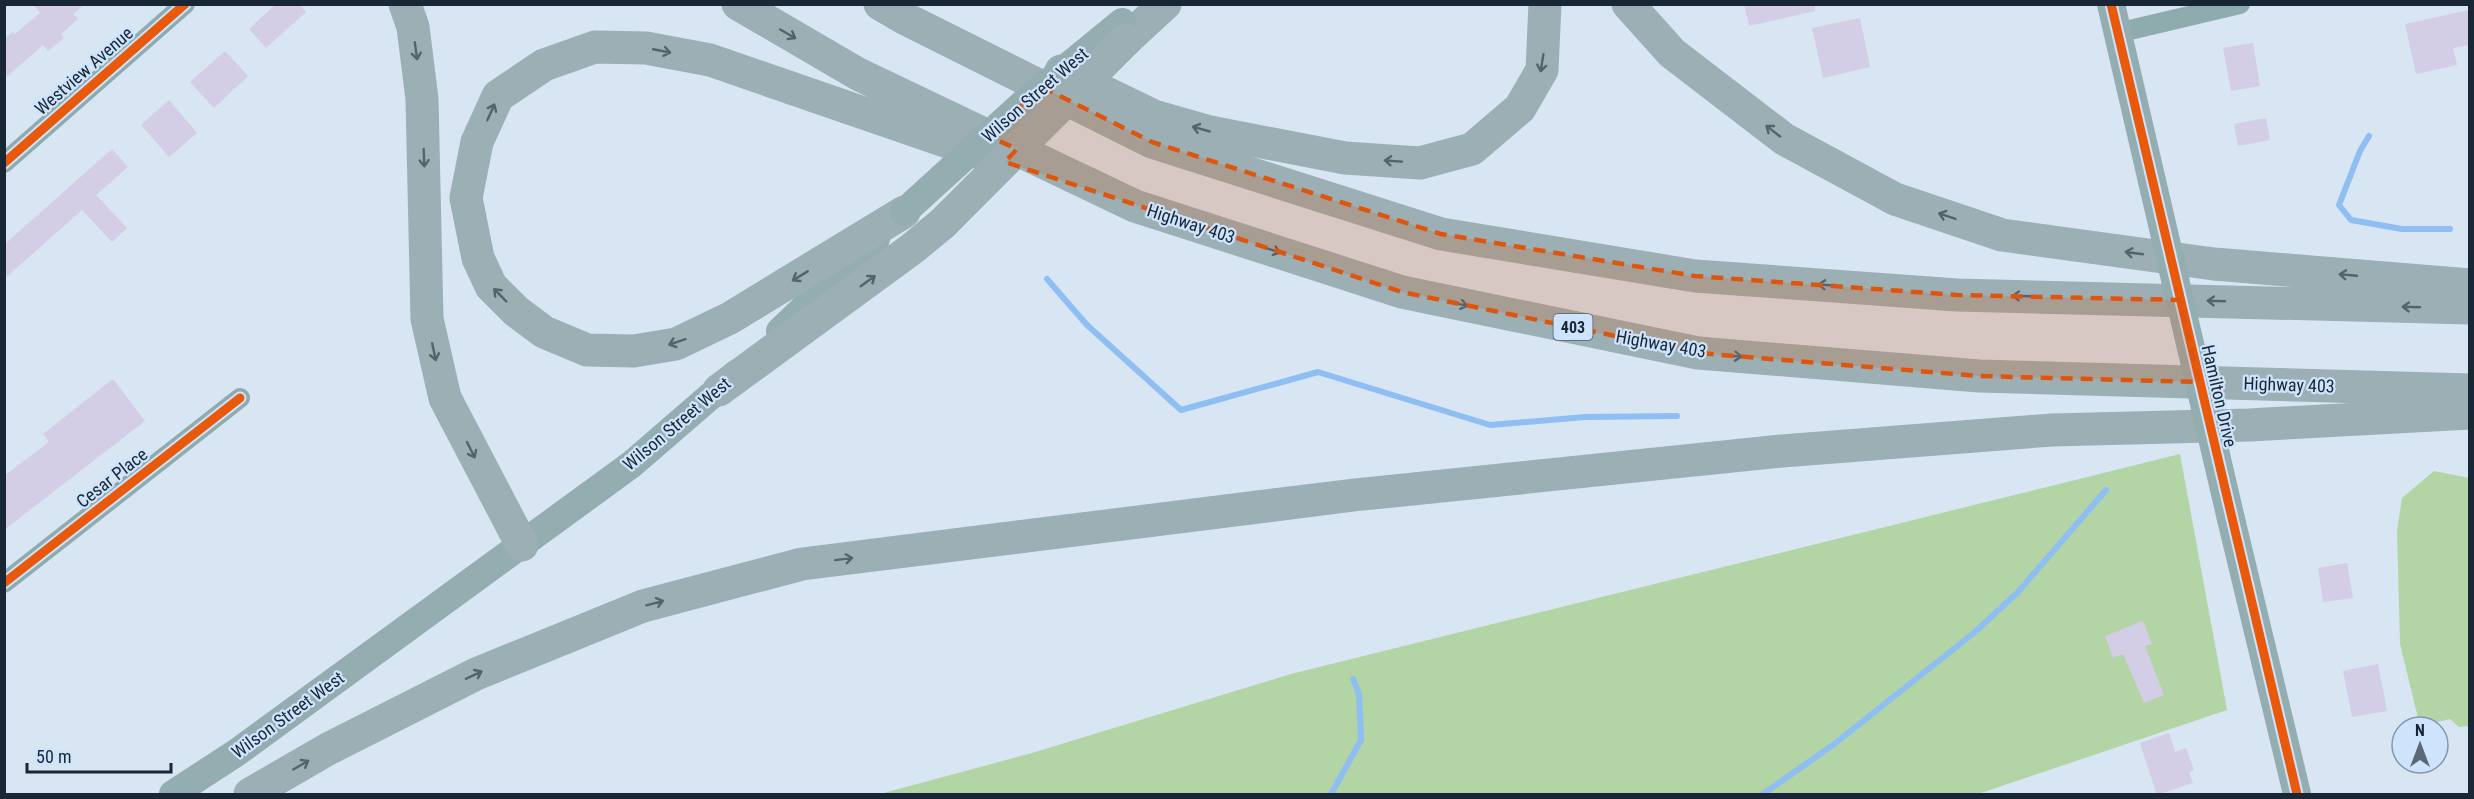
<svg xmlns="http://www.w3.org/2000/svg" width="2474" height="799" font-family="'Roboto Condensed',sans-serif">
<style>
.green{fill:#b3d4a5}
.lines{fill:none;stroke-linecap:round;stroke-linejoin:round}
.stream{stroke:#8ebef2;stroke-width:6}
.building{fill:#d3cde6}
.street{stroke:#8eabae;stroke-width:20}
.secondary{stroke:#93adb1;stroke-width:28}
.highway{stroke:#9bafb5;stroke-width:33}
.secondary-bridge{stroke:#93adb1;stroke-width:28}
.highway-bridge{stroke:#9bafb5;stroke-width:33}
.cycleway-casing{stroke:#cee4fd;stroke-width:13}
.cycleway{stroke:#e8590c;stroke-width:9}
.oneway{stroke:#53646f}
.marked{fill:#de560e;fill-opacity:0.2;stroke:#de560e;stroke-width:4.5;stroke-dasharray:12 8;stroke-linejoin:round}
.labels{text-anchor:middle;stroke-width:4.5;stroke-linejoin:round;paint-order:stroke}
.shield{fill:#cee4fd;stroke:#4f5f71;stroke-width:1.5}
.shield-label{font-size:16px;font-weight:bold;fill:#182635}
.street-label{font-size:18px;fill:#182635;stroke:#cee4fd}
</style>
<rect width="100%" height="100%" fill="#d8e5f2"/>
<g class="green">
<polygon points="2180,454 2227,710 1978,794 880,794 1032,753 1291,674"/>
<polygon points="2434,471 2469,478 2470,726 2459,727 2450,719 2420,726 2400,644 2397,531 2402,498"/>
</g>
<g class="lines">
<g class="stream">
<polyline points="2369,136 2360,151 2339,205 2351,220 2402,229 2450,229"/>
<polyline points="1047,279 1087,325 1181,410 1318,372 1490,425 1585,417 1677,416"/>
<polyline points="1331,794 1361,740 1359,694 1353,679"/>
<polyline points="1763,794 1833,745 1975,632 2018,592 2106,490"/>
</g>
</g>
<g class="building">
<polygon points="33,4 85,4 73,14 78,19 61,34 64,38 48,51 43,45 4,79 4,39 13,32 15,34 40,13"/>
<polygon points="276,4 299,4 306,12 266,48 249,29"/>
<polygon points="1744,4 1815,4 1815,11 1749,26"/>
<polygon points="2469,10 2469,45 2453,48 2457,65 2416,74 2405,24"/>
<polygon points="1860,18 1870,67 1823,78 1812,28"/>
<polygon points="2253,43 2260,86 2231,91 2223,48"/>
<polygon points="225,51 248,76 214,108 190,82"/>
<polygon points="169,100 197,133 169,157 141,125"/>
<polygon points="2266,118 2270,140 2238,146 2234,124"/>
<polygon points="112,149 128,167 96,195 127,228 112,242 82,210 4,279 5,244"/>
<polygon points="113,379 145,421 4,530 4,476 49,442 43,434"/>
<polygon points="2347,563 2353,598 2323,602 2318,568"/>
<polygon points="2143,621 2152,644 2145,646 2164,695 2144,703 2123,654 2113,658 2105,636"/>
<polygon points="2378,664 2387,711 2352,717 2343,671"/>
<polygon points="2169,733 2175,752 2186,748 2194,770 2189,772 2193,783 2157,795 2140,743"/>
</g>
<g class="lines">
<g class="street">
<polyline points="2117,33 2240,4"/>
<polyline points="4,163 185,4"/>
<polyline points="4,583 240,398"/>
</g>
<g class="secondary">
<polyline points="2111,4 2152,181"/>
<polyline points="780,331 876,239"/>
<polyline points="2231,519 2297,794"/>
<polyline points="173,794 236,753 632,464 736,374"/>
</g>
<g class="highway">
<polyline points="405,4 413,27 422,99 427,319 445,398 522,545"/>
<polyline points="738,4 858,74 1135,206 1402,292 1698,353 1979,376 2470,390"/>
<polyline points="880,4 904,18 1152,142 1441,234 1695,276 1957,295 2470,308"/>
<polyline points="1628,4 1672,53 1784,139 1895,199 2002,235 2214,264 2470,285"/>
<polyline points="1126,40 1165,4"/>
<polyline points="1061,71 1154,116 1210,132 1345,158 1420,163 1472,149 1520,108 1542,70 1545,4"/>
<polyline points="904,212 730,318 676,344 634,351 587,350 544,332 516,311 491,286 478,258 466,198 477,142 498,96 544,65 595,47 646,48 710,60 997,159"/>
<polyline points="719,390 913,248 943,223"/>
<polyline points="250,794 328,749 476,674 643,606 802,564 1354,495 1782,451 2052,430 2249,425 2470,413"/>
</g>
<g class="secondary-bridge">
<polyline points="2152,181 2231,519"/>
<polyline points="904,212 1028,99 1122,22"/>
</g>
<polyline class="highway-bridge" points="943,223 1126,40"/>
<g class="cycleway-casing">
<g id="cycleway">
<polyline points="2111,4 2297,794"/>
<polyline points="4,163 185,4"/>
<polyline points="4,583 240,398"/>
</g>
</g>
<use href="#cycleway" class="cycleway"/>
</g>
<defs><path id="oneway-shaft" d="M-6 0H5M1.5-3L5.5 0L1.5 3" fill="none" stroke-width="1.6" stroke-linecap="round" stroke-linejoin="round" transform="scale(1.5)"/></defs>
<g class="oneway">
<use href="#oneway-shaft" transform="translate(788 34) rotate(30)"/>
<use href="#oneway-shaft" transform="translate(416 51) rotate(82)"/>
<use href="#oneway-shaft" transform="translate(662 51) rotate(11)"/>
<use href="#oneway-shaft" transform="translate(1542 63) rotate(99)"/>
<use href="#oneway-shaft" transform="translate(491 112) rotate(-66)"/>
<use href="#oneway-shaft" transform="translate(1201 129) rotate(-164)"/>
<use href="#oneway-shaft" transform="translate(1773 131) rotate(-142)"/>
<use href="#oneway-shaft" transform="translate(424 158) rotate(88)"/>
<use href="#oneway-shaft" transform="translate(1393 161) rotate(-176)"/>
<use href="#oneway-shaft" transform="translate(1947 216) rotate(-161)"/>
<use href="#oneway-shaft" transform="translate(1272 250) rotate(18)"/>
<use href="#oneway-shaft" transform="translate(2134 253) rotate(-172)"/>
<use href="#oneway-shaft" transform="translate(2348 275) rotate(-175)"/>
<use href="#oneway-shaft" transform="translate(800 276) rotate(149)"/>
<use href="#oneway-shaft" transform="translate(868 281) rotate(-36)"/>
<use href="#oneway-shaft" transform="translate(1827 285) rotate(-176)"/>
<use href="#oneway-shaft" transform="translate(500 295) rotate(-135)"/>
<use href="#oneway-shaft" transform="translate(2021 296) rotate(-178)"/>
<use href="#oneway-shaft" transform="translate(2216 301) rotate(-178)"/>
<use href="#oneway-shaft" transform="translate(1459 304) rotate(12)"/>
<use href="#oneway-shaft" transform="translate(2411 307) rotate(-178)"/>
<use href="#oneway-shaft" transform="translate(677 342) rotate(161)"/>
<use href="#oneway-shaft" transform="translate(434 352) rotate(78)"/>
<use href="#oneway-shaft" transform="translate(1733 356) rotate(5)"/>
<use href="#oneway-shaft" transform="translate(471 450) rotate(63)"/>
<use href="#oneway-shaft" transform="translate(844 559) rotate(-7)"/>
<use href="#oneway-shaft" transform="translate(655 603) rotate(-15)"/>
<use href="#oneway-shaft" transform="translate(474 675) rotate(-25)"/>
<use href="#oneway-shaft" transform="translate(301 765) rotate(-30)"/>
</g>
<path class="marked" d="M1042,87L1152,142L1441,234L1695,276L1957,295L2180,300L2199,382L1979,376L1698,353L1402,292L1005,162L1017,149L988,136Z"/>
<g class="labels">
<rect class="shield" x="1553.5" y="314" width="39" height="26" rx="4.5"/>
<g class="shield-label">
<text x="1573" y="333">403</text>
</g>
<g class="street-label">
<text transform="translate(84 71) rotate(-41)" y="6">Westview Avenue</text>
<text transform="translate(1035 95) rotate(-41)" y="6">Wilson Street West</text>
<text transform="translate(1191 224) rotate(18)" y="6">Highway 403</text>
<text transform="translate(1661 344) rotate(10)" y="6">Highway 403</text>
<text transform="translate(2289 385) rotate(2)" y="6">Highway 403</text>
<text transform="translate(2219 396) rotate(77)" y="6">Hamilton Drive</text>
<text transform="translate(677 424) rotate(-40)" y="6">Wilson Street West</text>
<text transform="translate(112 478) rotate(-38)" y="6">Cesar Place</text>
<text transform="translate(288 715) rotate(-36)" y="6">Wilson Street West</text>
</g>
</g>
<rect width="2474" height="799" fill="none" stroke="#182635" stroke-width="12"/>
<g transform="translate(2420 745)"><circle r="28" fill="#cee4fd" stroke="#8598ad" stroke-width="1.5"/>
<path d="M0-4.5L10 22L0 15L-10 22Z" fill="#5b6977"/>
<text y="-9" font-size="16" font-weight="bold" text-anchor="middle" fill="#182635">N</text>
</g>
<path d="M27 763v9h144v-9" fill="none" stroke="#182635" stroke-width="3"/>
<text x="36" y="763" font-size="18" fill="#182635" stroke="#cee4fd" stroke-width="4.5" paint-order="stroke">50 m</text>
</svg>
